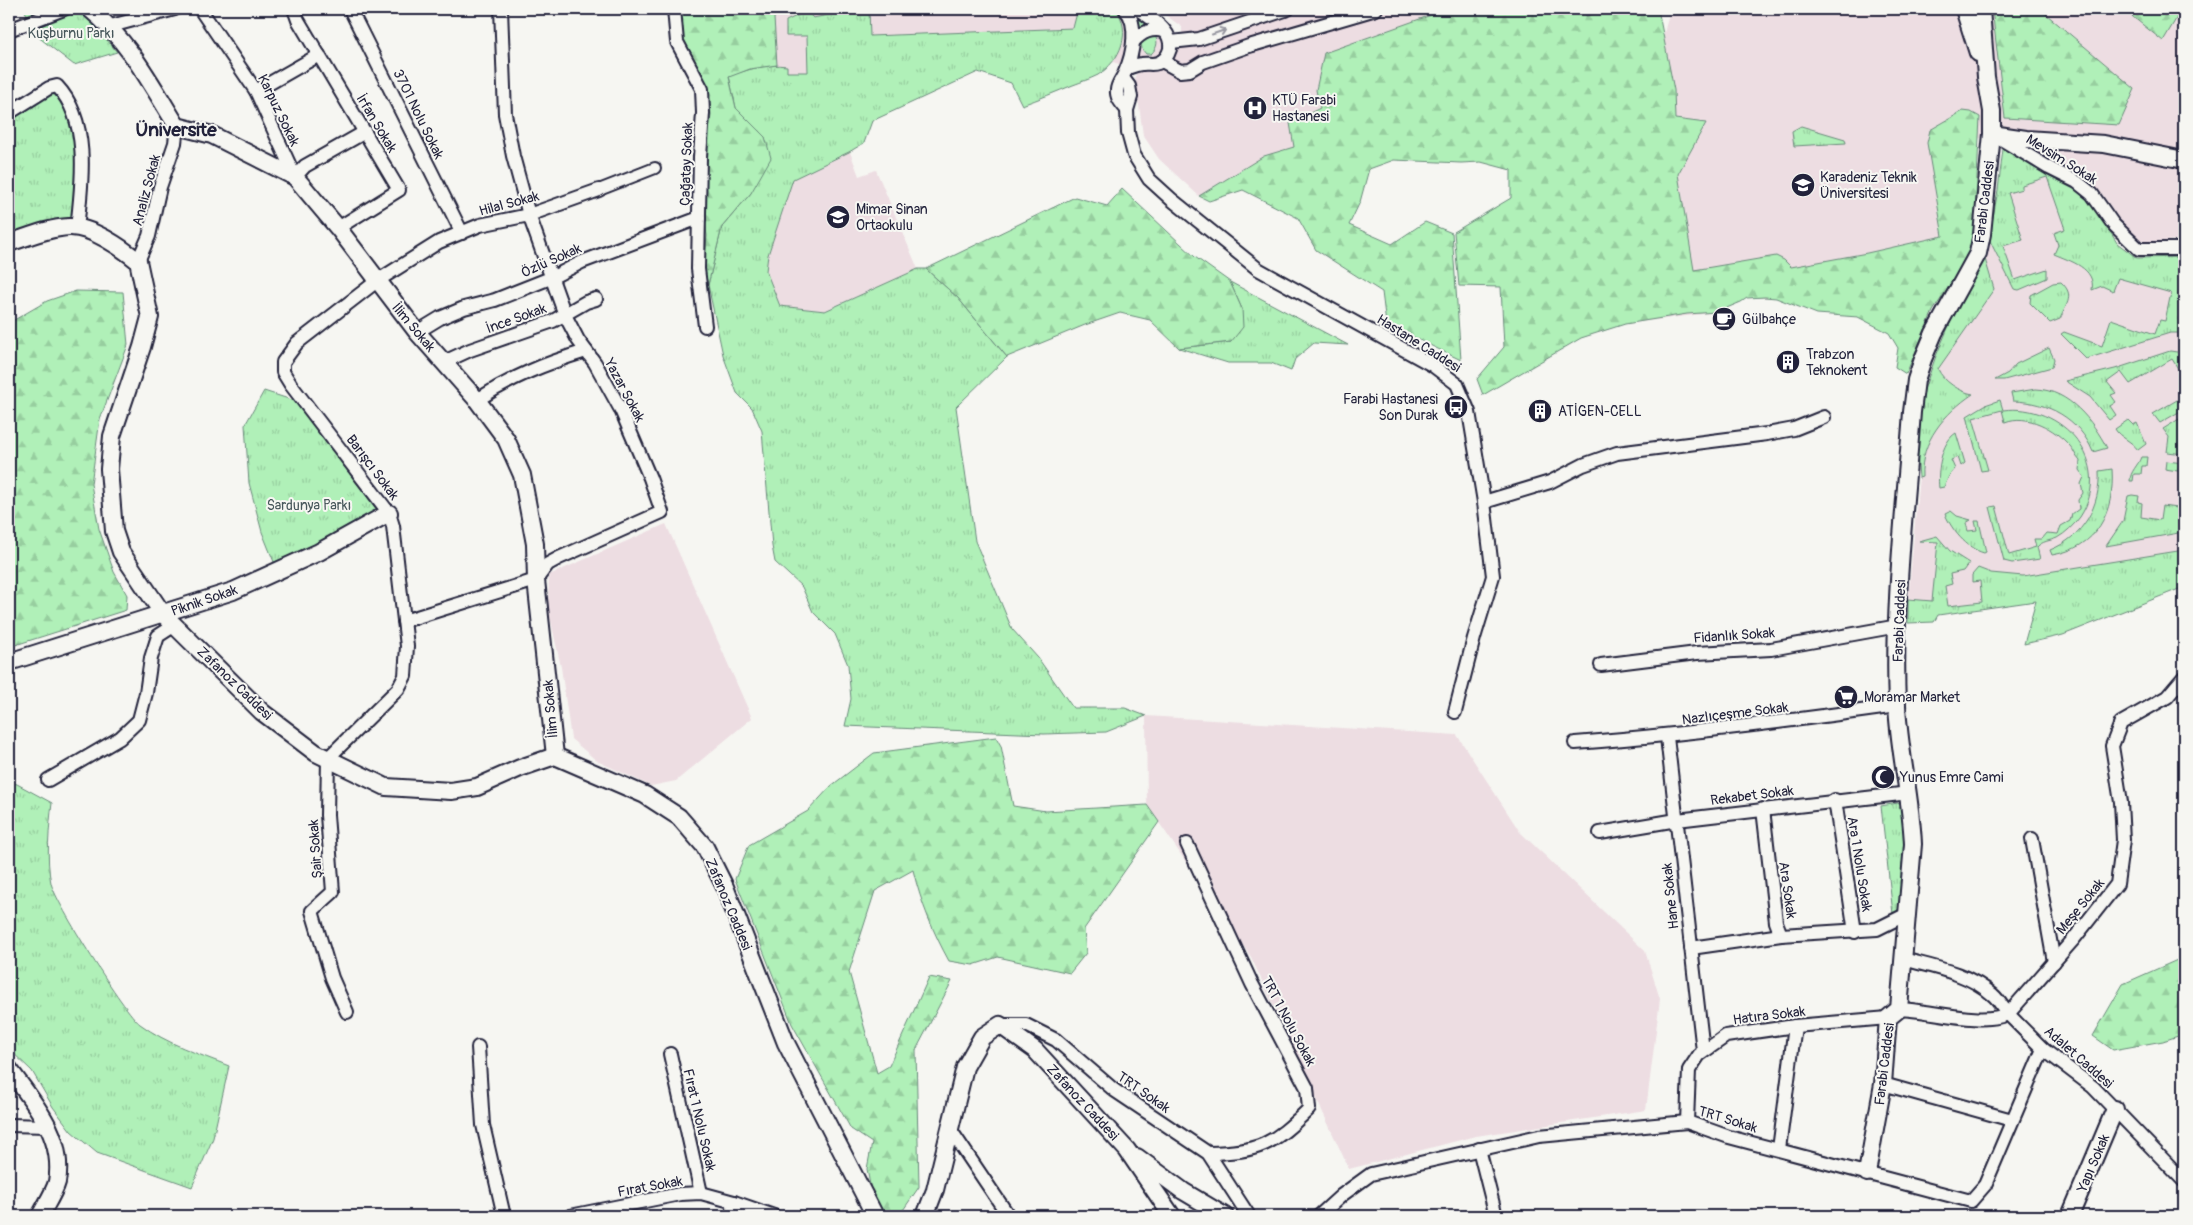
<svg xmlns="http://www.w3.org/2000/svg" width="2193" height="1225" font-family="Pangolin,sans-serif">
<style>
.built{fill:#eddde2}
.grass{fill:url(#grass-tufts);stroke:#69897a}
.forest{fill:url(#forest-firs);stroke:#69897a}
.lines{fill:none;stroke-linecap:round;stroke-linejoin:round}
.pedestrian-casing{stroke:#22223b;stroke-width:14}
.minor-casing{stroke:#22223b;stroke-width:16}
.tertiary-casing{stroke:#22223b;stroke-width:20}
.pedestrian{stroke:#f6f6f2;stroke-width:10}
.minor{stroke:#f6f6f2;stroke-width:12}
.tertiary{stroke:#f6f6f2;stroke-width:16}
.oneway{stroke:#9797a0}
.labels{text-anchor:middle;stroke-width:4;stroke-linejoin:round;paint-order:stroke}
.park-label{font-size:14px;fill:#46565a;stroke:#f6f6f2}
.poi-label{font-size:14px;fill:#22223b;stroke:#f6f6f2;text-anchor:start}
.street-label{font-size:14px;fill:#22223b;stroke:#f6f6f2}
.district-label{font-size:19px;font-weight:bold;fill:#22223b;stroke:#f6f6f2}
</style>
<defs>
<pattern id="grass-tufts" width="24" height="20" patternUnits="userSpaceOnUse" patternTransform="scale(1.25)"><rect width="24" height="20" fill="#b0f0b8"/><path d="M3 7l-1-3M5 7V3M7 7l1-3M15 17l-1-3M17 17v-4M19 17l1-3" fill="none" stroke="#97ce9f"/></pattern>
<pattern id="forest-firs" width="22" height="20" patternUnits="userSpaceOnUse" patternTransform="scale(1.25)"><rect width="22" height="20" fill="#b0f0b8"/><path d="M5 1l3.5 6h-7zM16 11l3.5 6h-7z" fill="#97ce9f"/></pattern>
</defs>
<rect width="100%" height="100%" fill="#f6f6f2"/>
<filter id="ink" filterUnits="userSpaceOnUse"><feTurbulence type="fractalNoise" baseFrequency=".02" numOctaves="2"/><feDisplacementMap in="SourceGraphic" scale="10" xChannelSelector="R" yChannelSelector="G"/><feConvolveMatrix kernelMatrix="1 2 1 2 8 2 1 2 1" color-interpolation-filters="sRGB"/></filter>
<g filter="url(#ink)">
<g class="built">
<polygon points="682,9 1122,9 1172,48 1182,49 1182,27 1157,9 2184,9 2184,239 2148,243 2129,234 2102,194 2081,176 1992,134 1978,139 1974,239 1964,264 1933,311 1906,374 1895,367 1898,348 1889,333 1858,317 1817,314 1776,298 1747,298 1741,302 1717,312 1625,324 1631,160 1670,10 1384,102 1295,151 1264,161 1199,196 1159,159 1143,135 1135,76 1139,71 1113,62 1097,75 1022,105 1011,83 978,72 872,121 864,143 850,152 859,176 876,170 918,269 825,311 780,306 766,272 768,255 792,180 708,285 704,268 707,236 705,220 707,143 711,115 709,91 682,41"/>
<polygon points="2003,149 2044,170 2110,233 2117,243 2137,258 2184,257 2184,587 2063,635 2024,644 2036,601 1938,615 1934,622 1908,623 1908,604 1919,475 1917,452 1936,356 1954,314 1985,259 1998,190"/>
<polygon points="666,524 752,718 676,781 651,786 597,761 571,739 561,667 548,608 549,575"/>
<polygon points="1146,716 1457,735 1520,832 1645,951 1660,999 1646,1110 1476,1136 1349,1169 1251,957 1147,805"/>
</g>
<g class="grass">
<polygon points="24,9 81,9 117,52 74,65 37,36"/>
<path d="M860,9H869L870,36L1073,28L1078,9H1116C1132,32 1121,60 1098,75C1090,79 1081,82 1073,85C1056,92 1039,99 1022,105L1011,83L978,72L872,121L864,143L849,152L793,179L768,255L766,271L780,306L825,311L918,269H926L958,298L1007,357L956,407L975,541L1012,629L1038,658L1073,708H1125L1146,716L1106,732L1044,734L845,726L851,699L848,665L835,634L813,612L802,587L775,562L772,546L762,431L752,408L737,393L723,355L708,285L722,227L751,193L765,137L736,108L729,76C747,70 767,63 787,66V72H808L807,36H786V21L807,11L813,18Z"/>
<path d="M1137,17C1149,27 1166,40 1151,54H1146L1142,49Z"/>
<polygon points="47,81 62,84 76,112 78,219 9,238 9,116 18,113"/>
<polygon points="1801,126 1845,139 1846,143 1794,146 1792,131"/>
<path d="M2006,147L2073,185L2092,202L2117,243L2137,258L2184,257V333H2170L2086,359L2061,334L2064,332L2102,346L2111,319L2155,334L2160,320L2165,321L2171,293L2118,278L2113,291L2102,286L2092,290C2096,268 2070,261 2054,254L2058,245L2054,233L2065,229L2047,177L2022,185V189L2008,193L2023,240L2003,246L2015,280L2047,269V278L2019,290L2014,289L1989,239L1998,190L2003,149Z"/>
<path d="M1985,259L1994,289L1938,369C1943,381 1960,392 1973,394C1945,413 1920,441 1922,477L1919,478L1917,452L1921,398L1936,356L1954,314Z"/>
<polygon points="1230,282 1348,345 1314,343 1295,359 1291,371 1271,363 1228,363 1179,348 1231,342 1242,309"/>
<path d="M2061,282C2075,295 2067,303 2060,319L2050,323L2030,303L2031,295L2053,283Z"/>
<polygon points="2049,348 2054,359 2052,367 2004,380 1995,380 2008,373 2016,364"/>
<polygon points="2170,351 2184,353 2184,378 2172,359 2130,384 2121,372 2107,382 2116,393 2111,395 2116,402 2110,406 2116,415 2109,420 2090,397 2065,381 2115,369"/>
<path d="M2036,389C2069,390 2093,421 2107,448L2093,452C2079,418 2048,402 2013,401L2011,393Z"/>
<polygon points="264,391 295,401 383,518 280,577 262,532 249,483 245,425"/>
<polygon points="2184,396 2184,409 2160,423 2153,414"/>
<path d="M2000,400L2003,410C2061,402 2116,462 2080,517C2074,525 2066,533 2057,538C2050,541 2042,541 2037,547L2040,559L2012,563L2004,561L1990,507L1996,506L2009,555L2036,547L2034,539H2042L2047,533L2058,534L2061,526L2070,521L2072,514L2079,509L2078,500L2083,493L2081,484L2084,477L2079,470L2080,461C2075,456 2074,450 2070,446C2055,429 2027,413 2005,422L2002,410L1973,418L1988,470L1981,471L1967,416L1985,405Z"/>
<polygon points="2184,416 2184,454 2167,452 2169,437 2163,429"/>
<path d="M2128,420L2133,425L2137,423L2146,444L2138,450C2131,440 2120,438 2115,429Z"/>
<path d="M1956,433L1965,463L1961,466L1958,457L1951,460L1955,469L1949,476L1944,487L1939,488C1937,472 1941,442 1956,433Z"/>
<path d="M2141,457H2147L2146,466H2142L2141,474H2134L2133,481H2130C2130,471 2138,466 2141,457Z"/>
<polygon points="2166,461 2184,463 2184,472 2165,469"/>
<path d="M2112,469C2115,512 2097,548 2052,555L2050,550C2083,537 2101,506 2099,471Z"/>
<polygon points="2132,495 2139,496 2138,502 2142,503 2141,517 2160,520 2162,506 2184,509 2184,532 2106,546 2123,521 2128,496"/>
<path d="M1951,511L1957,516L1971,520L1966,523L1968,531L1977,530L1975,521H1979L1986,552L1984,553C1966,548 1952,530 1945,514Z"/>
<polygon points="1937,536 1950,551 1969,563 1963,571 1950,574 1952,584 1945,586 1948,606 1982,602 1980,581 1972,582 1972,575 1978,568 1991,573 2023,576 2184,550 2184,587 2063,635 2024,644 2036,601 1938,615 1934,622 1908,623 1908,599 1932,601 1938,542 1919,541"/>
<path d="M9,782L17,784L52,803C49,827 46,860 51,883C55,902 125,1013 140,1024C167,1044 199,1054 229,1066L213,1138L192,1187L97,1153L71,1131L53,1107L32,1071L9,1049Z"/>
<polygon points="1898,803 1906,812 1902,911 1893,914 1881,806"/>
</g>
<g class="forest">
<polygon points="682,9 783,9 774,18 777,65 750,69 729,77 736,108 765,137 771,158 751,193 722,227 708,285 704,268 707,236 705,220 707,143 711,115 709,91 682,41"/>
<polygon points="1448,9 1584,9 1586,16 1611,9 1658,9 1674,90 1675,119 1706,123 1678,174 1694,270 1776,256 1784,260 1791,267 1867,253 1943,236 1927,143 1930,130 1963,111 1971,112 1980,117 1974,239 1964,264 1933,311 1906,374 1895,367 1898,348 1889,333 1858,317 1817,314 1776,298 1765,297 1747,298 1741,302 1717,312 1687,314 1625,324 1581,338 1483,395 1477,379 1504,347 1501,287 1459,286 1454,232 1511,198 1511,170 1481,162 1461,163 1394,160 1369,169 1360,202 1349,225 1392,244 1425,222 1452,233 1461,360 1386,324 1382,292 1316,250 1298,218 1243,190 1209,201 1199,196 1264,156 1294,147 1290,123 1320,108 1316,90 1324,53"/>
<polygon points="1992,9 2040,9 2135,89 2119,125 2005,118"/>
<polygon points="2123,9 2182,9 2163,41"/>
<polygon points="1122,189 1195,257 1230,282 1242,309 1243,327 1231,342 1179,348 1150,320 1120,313 1085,325 1007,357 958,298 926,269 1075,197 1107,206"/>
<polygon points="76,291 123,292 128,345 100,419 91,484 99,529 114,572 127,595 126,610 9,647 9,323 47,301"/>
<path d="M996,737L1001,746L1013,806L1046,811L1147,805L1159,822L1084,929L1086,953L1070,973L998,957L973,965L949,961C933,932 921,903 913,870L875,891L849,972L877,1073L889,1066L929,977L952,981L916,1050L919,1187L899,1216H887L874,1206L867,1169L872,1143L851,1129L792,1024L735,879L749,845L808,811L831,786L874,753Z"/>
<polygon points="2184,957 2184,1034 2163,1041 2113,1050 2093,1036 2123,984"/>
</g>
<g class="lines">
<g class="pedestrian-casing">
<polyline id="pedestrian" points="599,190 655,168"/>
</g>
<g class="minor-casing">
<g id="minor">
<polyline points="200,9 256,91 295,177 305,166 365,132"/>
<polyline points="294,9 298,20 399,190 338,228"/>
<polyline points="350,9 462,233"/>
<polyline points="674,9 677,42 702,89 703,113 700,157 698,269 705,326"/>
<path d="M1125,9C1139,24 1133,55 1125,72C1123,78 1117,84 1117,90C1116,98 1122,104 1127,110"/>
<polyline points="111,26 175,9"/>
<polyline points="9,30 64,9"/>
<path d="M1133,42C1142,32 1151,28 1164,31"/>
<polyline points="1171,42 1199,39 1288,9"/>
<polyline points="1162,61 1180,71 1190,70 1203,62 1249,46 1376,9"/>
<path d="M1127,68C1132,67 1137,64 1142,64C1148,63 1152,65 1158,63C1164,61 1168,56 1170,49C1173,30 1151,19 1138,9"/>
<polyline points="1123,78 1129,86 1131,97 1127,110 1128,133 1134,155 1149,179 1171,199 1258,269 1432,365 1457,384 1469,412 1484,502 1493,576 1474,638 1455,712"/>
<polyline points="256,91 319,55"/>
<path d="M9,113L49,88L57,86C91,122 82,184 77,228"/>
<polyline points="1998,137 2049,168 2077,182 2092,194 2113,224 2139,249 2184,249"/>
<polyline points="138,261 149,236 160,187 175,143 177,126"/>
<polyline points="417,332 440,318 464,308 495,300 553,277 582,262 699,218"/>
<polyline points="444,362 470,350 553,321 586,302 596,299"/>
<path d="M477,400C514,376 544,364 586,351"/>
<polyline points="1484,502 1550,482 1583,465 1617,453 1767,434 1794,429 1824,417"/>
<polyline points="404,621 536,580 548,564 559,558 662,512 650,478 621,410 595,363 578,340 565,315 529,215 513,156 505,114 501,9"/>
<polyline points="1601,665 1697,653 1771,649 1898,626"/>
<polyline points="1667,737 1703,1051"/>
<path d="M1575,743C1683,735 1790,721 1897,706"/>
<polyline points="48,780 120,738 139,720 146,693 151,658 158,636 175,625"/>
<polyline points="1835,800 1855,932"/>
<polyline points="1763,809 1776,922 1781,935 1877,929 1907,914"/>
<polyline points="1600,833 1677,820 1909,793"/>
<polyline points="2032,839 2054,962"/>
<path d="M1187,844L1252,984L1307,1088L1309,1109C1272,1145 1260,1152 1208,1153"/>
<polyline points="1691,948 1781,935"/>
<path d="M1903,959C1933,967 1969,973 1993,995C1999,1000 2003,1008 2008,1014L2073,940L2117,884L2123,840L2121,802L2112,746L2121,723L2167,697L2184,677"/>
<path d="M1899,1009C1931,1010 1980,1026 2008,1014L2043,1049L2093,1087L2184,1181"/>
<polyline points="347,1012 332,978 312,911 333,892 327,815 328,758 398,689 405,676 407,646 393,526 389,513 291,385 283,372 283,362 297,343 377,281 439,242 480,225 529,215 599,190"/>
<polyline points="1000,1025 1026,1025 1056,1040 1114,1090 1208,1153 1249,1216"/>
<polyline points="478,1047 483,1125 504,1216"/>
<polyline points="670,1054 701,1193"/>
<polyline points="1883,1084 2012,1120"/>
<polyline points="1687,1122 1689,1070 1699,1055 1726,1036 1795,1026 1888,1018"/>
<polyline points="9,1125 47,1126"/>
<polyline points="950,1129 1006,1212"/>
<polyline points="1479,1149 1496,1216"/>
<polyline points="1779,1149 1795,1026"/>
<polyline points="570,1216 680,1194 701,1193 734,1202 774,1216"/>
<polyline points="732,1216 734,1202"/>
<polyline points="1319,1216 1342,1195 1371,1174 1539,1136 1687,1122 1729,1137 1971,1201 1985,1185 2043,1049"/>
</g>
</g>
<g class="tertiary-casing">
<g id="tertiary">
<path d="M90,9C130,43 150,82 177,126L212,135L295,177L338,228L417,332L477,400L506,439L522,475L535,544L536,580L555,756"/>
<polyline points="1964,9 1978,53"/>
<polyline points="1992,134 2026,139 2104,144 2184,160"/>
<path d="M9,243C28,237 48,228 69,227C91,226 122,248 138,261L150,317L142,347L112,436L109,469L114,531L121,552L163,614L262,712L316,753L386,787L451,791L477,787L520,768L555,756L645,795L679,817L705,847L725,887L786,1043L875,1216"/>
<polyline points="9,662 233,591 319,552 389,513"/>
<path d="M9,1069C34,1103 65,1137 57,1182C54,1193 45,1206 40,1216"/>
<polyline points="1137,1157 1183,1191 1225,1216"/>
<path d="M1867,1173L1883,1084L1888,1018L1899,1009L1913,844C1911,797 1899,751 1897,705C1893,608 1905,509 1912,412L1916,380L1923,359L1934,333L1978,253L1982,234L1992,134V111L1986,77L1981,9"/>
<polyline points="925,1216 935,1190 965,1067 982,1037 1000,1025 1035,1050 1127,1150 1172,1216"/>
<polyline points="2070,1216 2115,1109"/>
</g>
</g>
<use href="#pedestrian" class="pedestrian"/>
<use href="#minor" class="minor"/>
<use href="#tertiary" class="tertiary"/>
</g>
<defs><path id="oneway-shaft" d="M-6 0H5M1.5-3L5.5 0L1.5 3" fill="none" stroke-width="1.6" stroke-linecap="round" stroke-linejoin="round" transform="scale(1.25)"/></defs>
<use class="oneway" href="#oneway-shaft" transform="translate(1219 32) rotate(-19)"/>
</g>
<defs>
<g id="hospital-disc" transform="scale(1.25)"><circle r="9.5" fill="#22223b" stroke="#f6f6f2"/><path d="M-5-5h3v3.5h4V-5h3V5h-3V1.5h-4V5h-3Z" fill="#fff"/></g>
<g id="university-disc" transform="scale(1.25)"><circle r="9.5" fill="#22223b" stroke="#f6f6f2"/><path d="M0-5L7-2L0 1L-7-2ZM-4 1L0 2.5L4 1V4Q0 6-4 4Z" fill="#fff"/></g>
<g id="school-disc" transform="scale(1.25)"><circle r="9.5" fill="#22223b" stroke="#f6f6f2"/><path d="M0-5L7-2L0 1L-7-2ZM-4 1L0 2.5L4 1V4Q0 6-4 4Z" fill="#fff"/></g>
<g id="cafe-disc" transform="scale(1.25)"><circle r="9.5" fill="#22223b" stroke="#f6f6f2"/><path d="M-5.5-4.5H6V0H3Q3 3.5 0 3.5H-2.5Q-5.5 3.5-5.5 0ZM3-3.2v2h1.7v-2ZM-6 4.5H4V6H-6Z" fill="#fff"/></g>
<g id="building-disc" transform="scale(1.25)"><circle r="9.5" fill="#22223b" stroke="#f6f6f2"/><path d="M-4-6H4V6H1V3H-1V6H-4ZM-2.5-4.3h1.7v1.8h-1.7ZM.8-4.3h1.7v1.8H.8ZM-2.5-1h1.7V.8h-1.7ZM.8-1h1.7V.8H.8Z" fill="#fff"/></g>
<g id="bus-disc" transform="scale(1.25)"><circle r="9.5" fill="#22223b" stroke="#f6f6f2"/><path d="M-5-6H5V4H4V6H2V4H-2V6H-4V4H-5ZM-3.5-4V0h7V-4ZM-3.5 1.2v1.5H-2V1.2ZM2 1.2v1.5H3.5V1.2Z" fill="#fff"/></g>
<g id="supermarket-disc" transform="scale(1.25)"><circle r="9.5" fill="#22223b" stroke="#f6f6f2"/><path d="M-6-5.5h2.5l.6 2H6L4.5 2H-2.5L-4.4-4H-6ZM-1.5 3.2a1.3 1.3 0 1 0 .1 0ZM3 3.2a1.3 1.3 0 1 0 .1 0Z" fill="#fff"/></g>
<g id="mosque-disc" transform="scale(1.25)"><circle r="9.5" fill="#22223b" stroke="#f6f6f2"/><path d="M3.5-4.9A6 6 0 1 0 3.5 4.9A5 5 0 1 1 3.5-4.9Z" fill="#fff"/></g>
</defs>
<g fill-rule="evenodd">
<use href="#hospital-disc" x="1255" y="108"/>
<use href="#university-disc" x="1803" y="185"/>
<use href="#school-disc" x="838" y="217"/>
<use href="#cafe-disc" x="1724" y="319"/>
<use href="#building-disc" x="1788" y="362"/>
<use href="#bus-disc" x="1456" y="407"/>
<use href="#building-disc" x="1540" y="411"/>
<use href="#supermarket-disc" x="1846" y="697"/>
<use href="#mosque-disc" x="1883" y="777"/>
</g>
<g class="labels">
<g class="park-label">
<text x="71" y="38">Kuşburnu Parkı</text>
<text x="309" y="510">Sardunya Parkı</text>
</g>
<g class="poi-label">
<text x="1272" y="105">KTÜ Farabi<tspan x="1272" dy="16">Hastanesi</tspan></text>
<text x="1820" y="182">Karadeniz Teknik<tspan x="1820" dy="16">Üniversitesi</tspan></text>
<text x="856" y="214">Mimar Sinan<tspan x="856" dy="16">Ortaokulu</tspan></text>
<text x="1742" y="324">Gülbahçe</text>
<text x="1806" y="359">Trabzon<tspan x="1806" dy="16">Teknokent</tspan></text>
<text x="1438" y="404" text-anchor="end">Farabi Hastanesi<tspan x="1438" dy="16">Son Durak</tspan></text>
<text x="1558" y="416">ATİGEN-CELL</text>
<text x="1864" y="702">Moramar Market</text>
<text x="1900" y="782">Yunus Emre Cami</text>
</g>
<g class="street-label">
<text transform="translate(279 110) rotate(64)" y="5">Karpuz Sokak</text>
<text transform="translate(419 114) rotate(64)" y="5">3701 Nolu Sokak</text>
<text transform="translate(377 123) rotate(59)" y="5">İrfan Sokak</text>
<text transform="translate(2062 159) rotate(32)" y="5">Mevsim Sokak</text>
<text transform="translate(686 164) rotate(-88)" y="5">Çağatay Sokak</text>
<text transform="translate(146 190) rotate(-75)" y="5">Analiz Sokak</text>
<text transform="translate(1984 202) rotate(-83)" y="5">Farabi Caddesi</text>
<text transform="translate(509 203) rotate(-15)" y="5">Hilal Sokak</text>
<text transform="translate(551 260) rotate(-24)" y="5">Özlü Sokak</text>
<text transform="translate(516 318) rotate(-20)" y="5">İnce Sokak</text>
<text transform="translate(414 327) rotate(50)" y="5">İlim Sokak</text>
<text transform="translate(1419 343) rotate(32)" y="5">Hastane Caddesi</text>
<text transform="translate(625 390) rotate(62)" y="5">Yazar Sokak</text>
<text transform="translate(373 467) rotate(53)" y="5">Barışcı Sokak</text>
<text transform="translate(204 600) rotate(-19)" y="5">Piknik Sokak</text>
<text transform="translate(1899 621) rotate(-88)" y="5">Farabi Caddesi</text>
<text transform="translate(1734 635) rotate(-4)" y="5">Fidanlık Sokak</text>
<text transform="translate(235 683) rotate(44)" y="5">Zafanoz Caddesi</text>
<text transform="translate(550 709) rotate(-95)" y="5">İlim Sokak</text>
<text transform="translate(1735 713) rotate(-7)" y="5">Nazlıçeşme Sokak</text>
<text transform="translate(1752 795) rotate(-7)" y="5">Rekabet Sokak</text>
<text transform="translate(315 849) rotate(-94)" y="5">Şair Sokak</text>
<text transform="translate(1860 864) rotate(81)" y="5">Ara 1 Nolu Sokak</text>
<text transform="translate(1788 890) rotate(82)" y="5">Ara Sokak</text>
<text transform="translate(1670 896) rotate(-96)" y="5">Hane Sokak</text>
<text transform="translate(729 904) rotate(67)" y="5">Zafanoz Caddesi</text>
<text transform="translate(2080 906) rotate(-51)" y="5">Meşe Sokak</text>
<text transform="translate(1769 1015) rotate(-7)" y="5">Hatıra Sokak</text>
<text transform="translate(1289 1021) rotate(62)" y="5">TRT 1 Nolu Sokak</text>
<text transform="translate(2079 1057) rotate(41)" y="5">Adalet Caddesi</text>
<text transform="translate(1884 1064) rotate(-83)" y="5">Farabi Caddesi</text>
<text transform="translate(1144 1092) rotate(35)" y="5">TRT Sokak</text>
<text transform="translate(1083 1102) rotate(47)" y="5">Zafanoz Caddesi</text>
<text transform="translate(1728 1119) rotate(17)" y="5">TRT Sokak</text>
<text transform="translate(700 1120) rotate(77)" y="5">Fırat 1 Nolu Sokak</text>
<text transform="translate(2093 1163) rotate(-67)" y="5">Yapı Sokak</text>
<text transform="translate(650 1186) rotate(-10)" y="5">Fırat Sokak</text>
</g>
<g class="district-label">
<text x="176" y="136">Üniversite</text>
</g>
</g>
<rect width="2193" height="1225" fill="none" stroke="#f6f6f2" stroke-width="30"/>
<rect x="15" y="15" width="2163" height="1195" fill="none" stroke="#22223b" stroke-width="2" filter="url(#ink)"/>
</svg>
